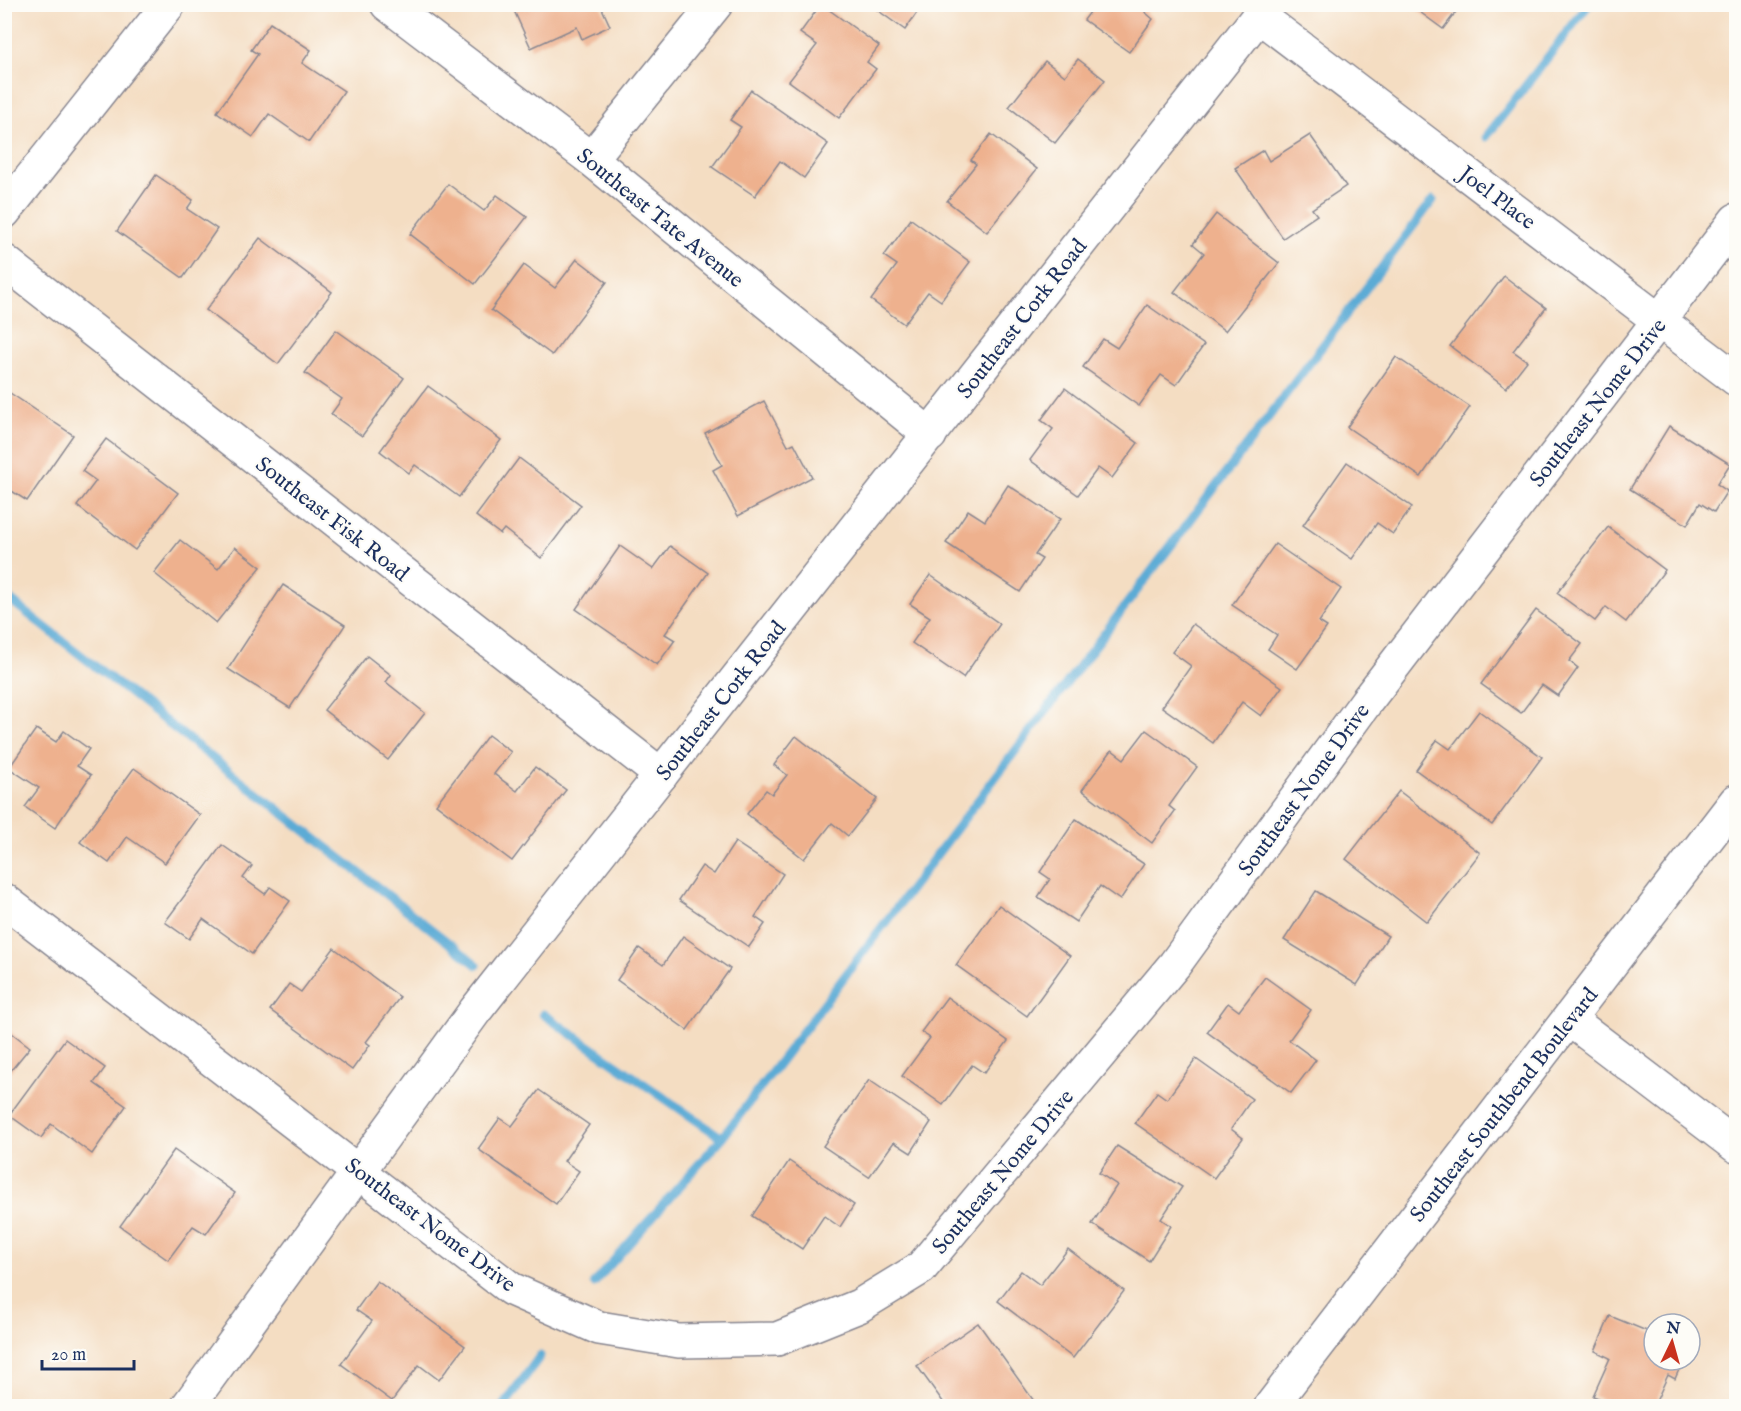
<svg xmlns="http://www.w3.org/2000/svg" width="1741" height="1411" font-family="'IM FELL English',serif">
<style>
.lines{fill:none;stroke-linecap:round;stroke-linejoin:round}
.stream{stroke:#5babd5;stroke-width:9}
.building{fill:#eeb18e}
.minor-casing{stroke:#888690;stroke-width:36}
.minor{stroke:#fff;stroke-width:33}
.labels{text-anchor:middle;stroke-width:4.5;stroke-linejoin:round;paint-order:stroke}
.street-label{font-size:22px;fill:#1b2f5e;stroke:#fdfcf7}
</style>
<rect width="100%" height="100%" fill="#fdfcf7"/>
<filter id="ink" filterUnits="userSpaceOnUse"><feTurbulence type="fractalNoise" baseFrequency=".0167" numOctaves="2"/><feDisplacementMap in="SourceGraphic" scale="12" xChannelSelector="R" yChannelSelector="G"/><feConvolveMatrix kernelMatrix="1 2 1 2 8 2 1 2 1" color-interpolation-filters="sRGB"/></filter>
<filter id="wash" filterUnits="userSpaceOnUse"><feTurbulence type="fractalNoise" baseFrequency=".008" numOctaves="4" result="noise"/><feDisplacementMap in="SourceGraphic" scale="24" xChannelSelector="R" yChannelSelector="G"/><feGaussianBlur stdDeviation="1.35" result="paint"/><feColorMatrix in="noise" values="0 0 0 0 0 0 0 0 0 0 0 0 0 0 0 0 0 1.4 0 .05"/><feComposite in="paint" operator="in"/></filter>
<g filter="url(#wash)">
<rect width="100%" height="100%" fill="#f4ddc2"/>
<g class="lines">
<g class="stream">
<polyline points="1486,137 1589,4"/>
<polyline points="4,595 477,965"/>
<polyline points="543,1014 722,1138"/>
<polyline points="594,1283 722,1138 1433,200"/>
<polyline points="504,1406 540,1356"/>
</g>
</g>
<g id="blocks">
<g class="building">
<polygon points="511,4 600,4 610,26 582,39 577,27 531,48"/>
<polygon points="821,4 879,46 867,62 876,69 839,118 789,81 817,45 800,33"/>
<polygon points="869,4 923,4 905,30"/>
<polygon points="1096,4 1150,4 1145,12 1153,19 1129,52 1084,20"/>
<polygon points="1409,4 1462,4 1443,29"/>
<polygon points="270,23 311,50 302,63 344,91 309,142 269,114 253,137 217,112 258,54 251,50"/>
<polygon points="1078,59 1105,80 1055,143 1009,107 1045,61 1065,76"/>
<polygon points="751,90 828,144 804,178 780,161 755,196 712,167 741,127 730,120"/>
<polygon points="991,134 1037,169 987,232 947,201 976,164 971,160"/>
<polygon points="1310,135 1346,186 1312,209 1317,215 1283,238 1235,168 1263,150 1269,161"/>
<polygon points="156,175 193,200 187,209 217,229 183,278 117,231"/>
<polygon points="448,184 484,211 497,195 527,217 475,284 410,234"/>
<polygon points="1216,214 1279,263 1225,331 1174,292 1204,253 1193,244"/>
<polygon points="911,219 970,262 941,301 928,292 904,324 871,300 897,265 884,256"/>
<polygon points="260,238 332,292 278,364 206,310"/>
<polygon points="577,259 607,282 552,355 491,310 524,265 555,288"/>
<polygon points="1504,276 1546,308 1513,351 1527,361 1506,388 1450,346"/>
<polygon points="1147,305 1204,345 1176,385 1161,375 1139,406 1083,367 1103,339 1117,348"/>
<polygon points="336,330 404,378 362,436 331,414 342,399 305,373"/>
<polygon points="1396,357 1470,407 1421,477 1347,427"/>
<polygon points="428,386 501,440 459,497 415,465 409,473 380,451"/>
<polygon points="1065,388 1138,443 1112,478 1098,468 1078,495 1030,460 1053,429 1041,420"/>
<polygon points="4,389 73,435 27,501 4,486"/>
<polygon points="764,401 788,446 794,443 812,477 738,516 713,470 722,465 705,433"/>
<polygon points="1669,426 1730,464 1717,484 1727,491 1714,512 1700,503 1687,525 1630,489"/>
<polygon points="106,439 178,493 135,550 77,506 96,481 82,471"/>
<polygon points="519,458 581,505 541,558 504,529 500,534 476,516"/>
<polygon points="1347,462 1412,507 1393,534 1377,523 1352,559 1303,525"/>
<polygon points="1008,485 1060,519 1035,555 1042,559 1020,592 946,543 968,510 985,521"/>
<polygon points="1608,527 1665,570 1626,622 1606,607 1595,621 1557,593"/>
<polygon points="180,540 218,569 235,547 261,567 216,623 154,573"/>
<polygon points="1275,544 1341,589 1319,622 1327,627 1297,669 1268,649 1277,635 1232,605"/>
<polygon points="620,546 653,569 670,546 708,573 665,634 675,640 657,665 576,609"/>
<polygon points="930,575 1000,624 963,678 912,643 930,617 910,604"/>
<polygon points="283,585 345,625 290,708 228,669"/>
<polygon points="1536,610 1582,644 1569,661 1578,668 1558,696 1542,685 1521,713 1481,684"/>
<polygon points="1193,624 1282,687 1261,716 1242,702 1213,743 1162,707 1191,666 1172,652"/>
<polygon points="367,656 391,675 386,682 425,713 388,760 324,710"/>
<polygon points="1479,711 1542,757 1492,825 1416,770 1437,740 1450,749"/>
<polygon points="36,729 56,742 64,731 89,749 77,766 91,775 55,828 25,807 39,788 9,768"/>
<polygon points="1146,730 1197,767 1169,806 1175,811 1152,843 1082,790 1112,750 1124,759"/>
<polygon points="488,735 511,752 494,774 517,791 535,767 566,790 512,861 436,804"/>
<polygon points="796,736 877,799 848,836 832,823 804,859 747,814 766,790 772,794 787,775 774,765"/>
<polygon points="134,768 200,815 165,863 127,837 109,863 80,842"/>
<polygon points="1399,791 1480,853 1427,922 1346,859"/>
<polygon points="1076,819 1144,864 1120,900 1100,886 1076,922 1038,897 1050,879 1040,872"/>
<polygon points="735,842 783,874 755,917 765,924 749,947 679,900 702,866 714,874"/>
<polygon points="222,845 252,866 243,878 265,894 270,887 290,901 252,954 203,919 189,939 165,922"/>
<polygon points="1316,891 1388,936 1357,985 1284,940"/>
<polygon points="999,905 1070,956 1027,1016 956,965"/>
<polygon points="683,936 730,969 687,1030 617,980 639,948 663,965"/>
<polygon points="334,948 400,997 366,1042 370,1045 352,1070 270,1010 289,984 301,992"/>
<polygon points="1265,977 1311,1010 1289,1040 1316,1060 1291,1093 1207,1032 1228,1003 1239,1011"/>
<polygon points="947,997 1008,1041 984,1073 972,1065 943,1105 902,1076 930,1038 921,1032"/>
<polygon points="4,1027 30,1047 4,1079"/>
<polygon points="65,1039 105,1068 94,1083 126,1106 92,1154 51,1124 41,1138 9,1115"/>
<polygon points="1196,1059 1252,1099 1231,1129 1243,1138 1214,1178 1135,1123 1157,1092 1167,1099"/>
<polygon points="869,1080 931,1122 911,1153 894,1142 869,1177 823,1146"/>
<polygon points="539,1090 589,1125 564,1161 579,1171 556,1204 478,1149 500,1118 512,1126"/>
<polygon points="1117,1146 1182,1187 1161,1219 1171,1226 1149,1261 1092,1224 1117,1185 1099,1173"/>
<polygon points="174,1150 235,1193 206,1234 193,1226 168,1260 120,1226"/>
<polygon points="789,1161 854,1205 840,1227 824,1216 802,1249 752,1216"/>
<polygon points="1068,1249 1124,1291 1073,1358 998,1301 1021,1271 1040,1285"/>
<polygon points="377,1281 465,1346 439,1380 419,1365 392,1401 341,1364 372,1321 356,1310"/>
<polygon points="1610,1316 1654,1334 1654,1360 1683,1360 1675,1379 1668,1375 1654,1406 1619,1406 1593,1396 1610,1358 1595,1351"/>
<polygon points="978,1323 1034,1401 1026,1406 946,1406 917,1366"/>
</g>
</g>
</g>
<g filter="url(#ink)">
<use href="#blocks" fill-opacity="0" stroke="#888690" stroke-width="1.5"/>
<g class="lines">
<g class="minor-casing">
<g id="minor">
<polyline points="387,4 591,159 930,435"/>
<polyline points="1259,16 1736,379"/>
<polyline points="591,159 716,4"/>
<polyline points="4,212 169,4"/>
<polyline points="4,261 661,775"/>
<polyline points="4,900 511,1289 599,1328 679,1341 777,1339 859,1306 921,1268 1175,964 1366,702 1736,220"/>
<polyline points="1569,1019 1736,1146"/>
<polyline points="188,1406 475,1011 1268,4"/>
<polyline points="1271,1406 1736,801"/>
</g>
</g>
<use href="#minor" class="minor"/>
</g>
</g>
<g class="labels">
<g class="street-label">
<text transform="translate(1498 197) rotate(37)" y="8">Joel Place</text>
<text transform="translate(661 217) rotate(39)" y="8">Southeast Tate Avenue</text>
<text transform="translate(1021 318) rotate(-52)" y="8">Southeast Cork Road</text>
<text transform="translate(1597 402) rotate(-52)" y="8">Southeast Nome Drive</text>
<text transform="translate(333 518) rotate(38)" y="8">Southeast Fisk Road</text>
<text transform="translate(720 700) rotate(-52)" y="8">Southeast Cork Road</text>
<text transform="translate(1303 789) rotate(-54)" y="8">Southeast Nome Drive</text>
<text transform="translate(1503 1104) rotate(-52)" y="8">Southeast Southbend Boulevard</text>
<text transform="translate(1002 1171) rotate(-50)" y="8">Southeast Nome Drive</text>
<text transform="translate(431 1224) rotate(37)" y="8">Southeast Nome Drive</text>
</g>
</g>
<rect width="1741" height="1411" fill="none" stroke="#fdfcf7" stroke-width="24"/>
<g transform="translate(1672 1342) rotate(5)"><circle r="28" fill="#fdfcf7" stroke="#a3aaba" stroke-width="1.5"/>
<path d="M0-4.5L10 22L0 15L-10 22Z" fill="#c8321e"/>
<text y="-9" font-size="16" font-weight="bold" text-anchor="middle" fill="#1b2f5e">N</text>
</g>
<path d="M42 1360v9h92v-9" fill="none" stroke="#1b2f5e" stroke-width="3"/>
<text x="51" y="1360" font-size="18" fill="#1b2f5e" stroke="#fdfcf7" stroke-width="4.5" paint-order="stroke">20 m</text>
</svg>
